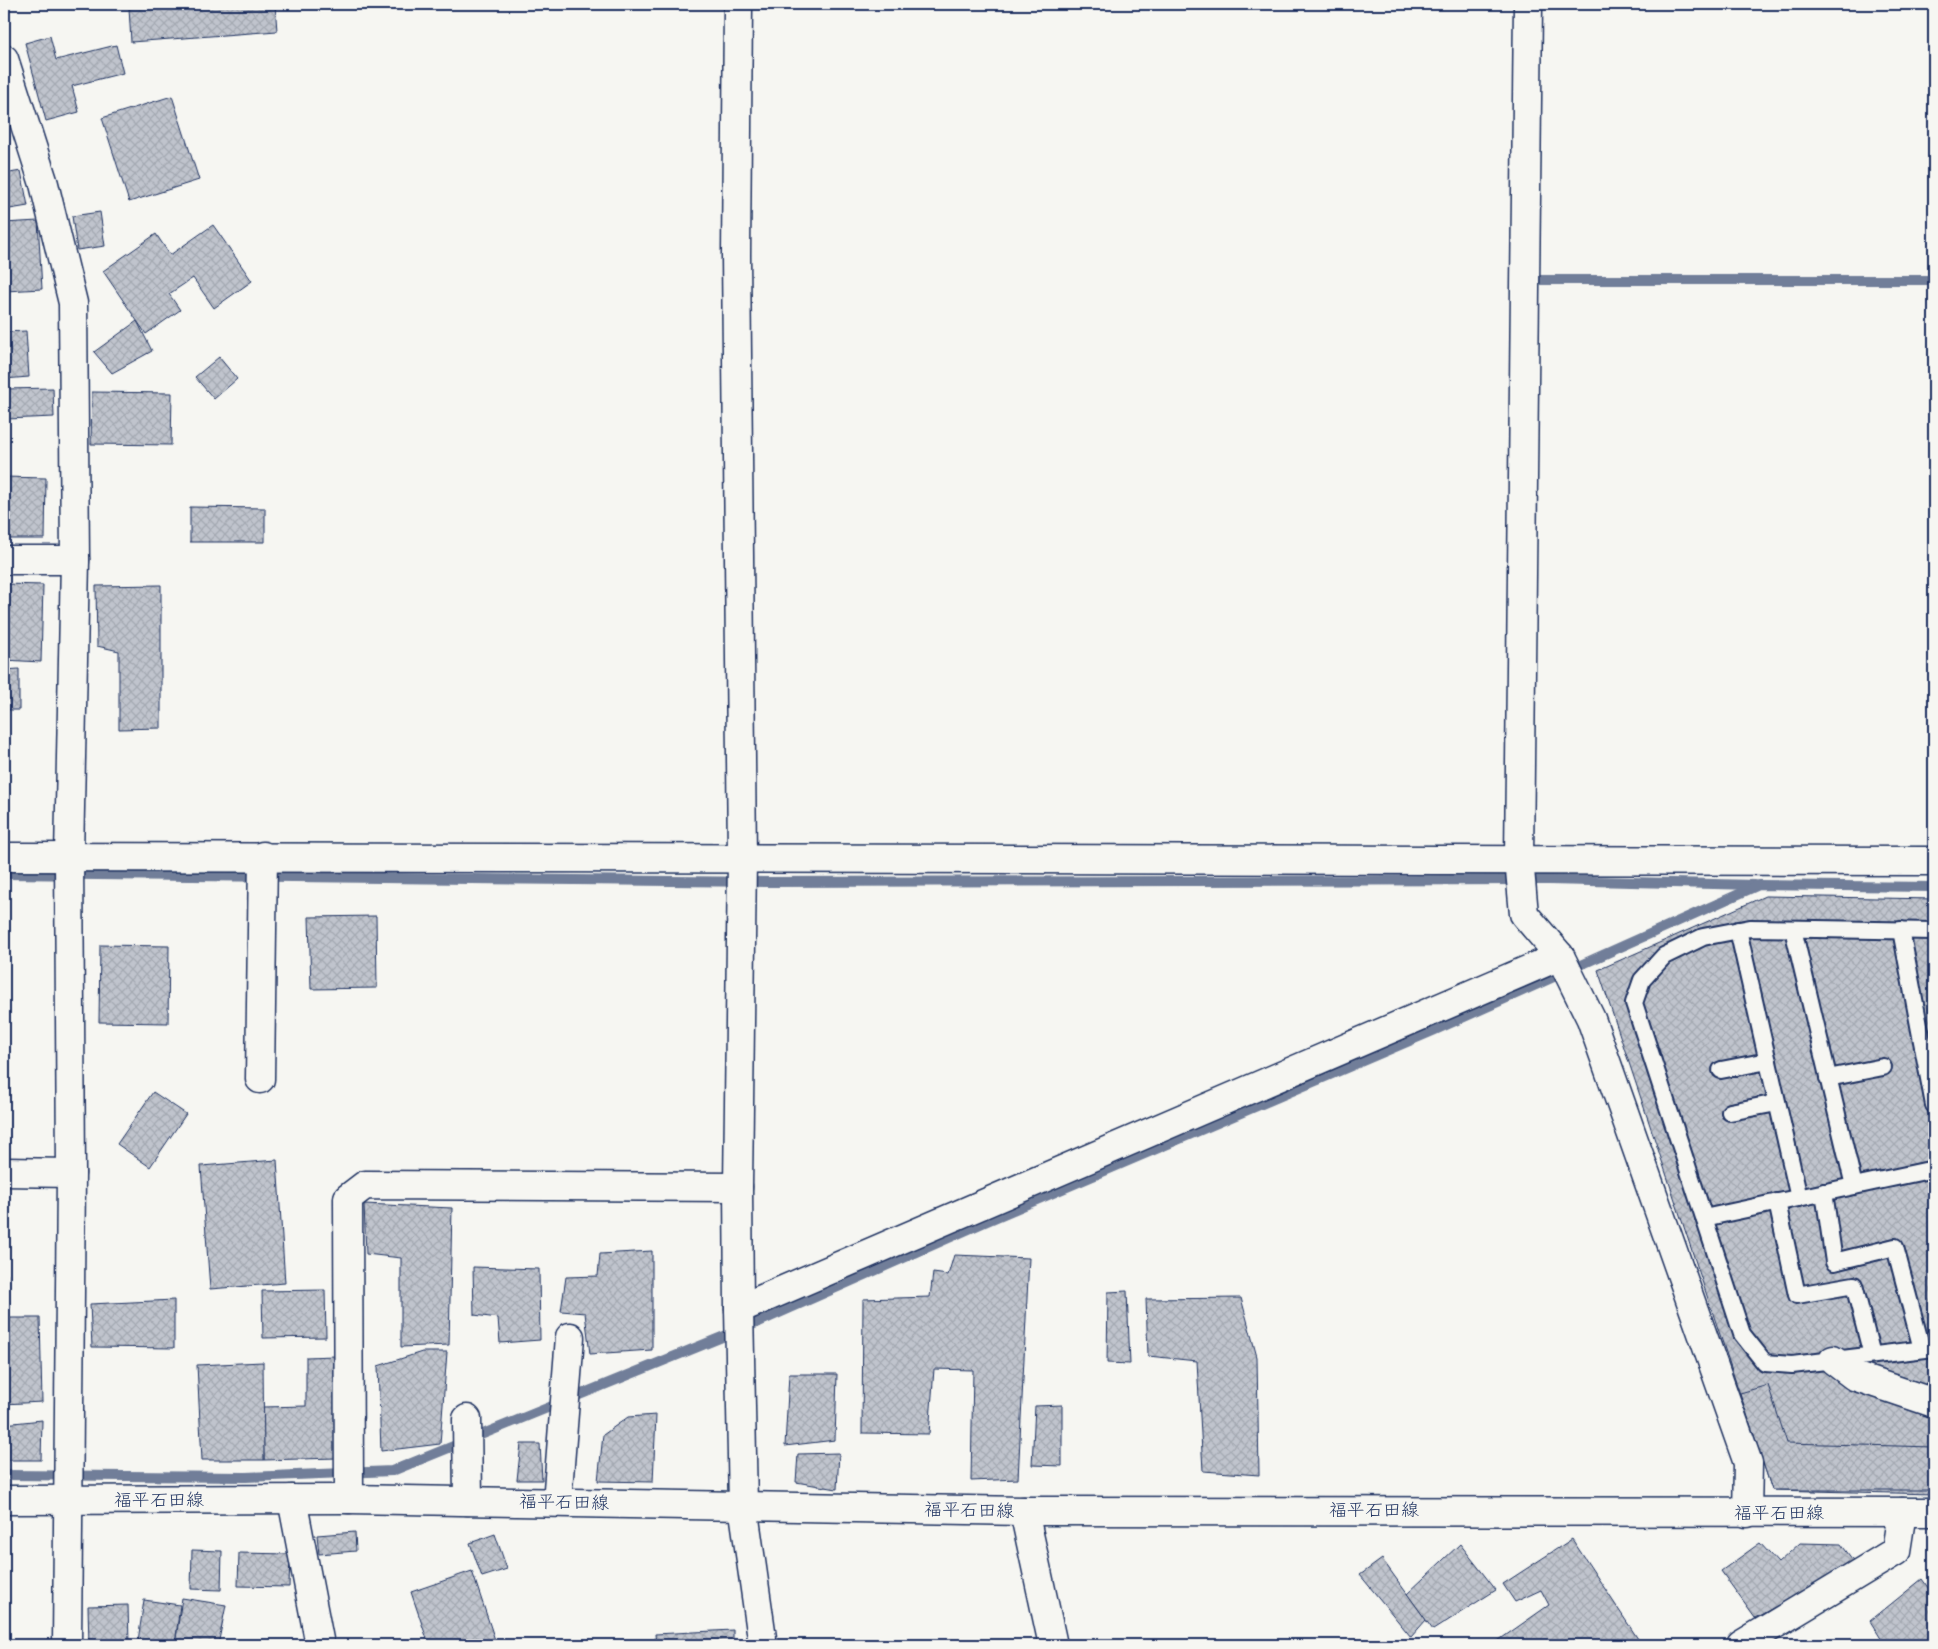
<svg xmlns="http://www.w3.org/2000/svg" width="1938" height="1649" font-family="Caveat,'Klee One',sans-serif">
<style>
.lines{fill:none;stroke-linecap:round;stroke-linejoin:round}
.stream{stroke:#717e99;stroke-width:10}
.building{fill:url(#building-cross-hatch);stroke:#1b2f5e}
.lane-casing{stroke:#1b2f5e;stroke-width:20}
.street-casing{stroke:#1b2f5e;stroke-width:31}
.secondary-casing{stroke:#1b2f5e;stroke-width:31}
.lane{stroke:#f6f6f2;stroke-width:16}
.street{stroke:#f6f6f2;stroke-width:28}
.secondary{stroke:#f6f6f2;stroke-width:28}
.labels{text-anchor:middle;stroke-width:4;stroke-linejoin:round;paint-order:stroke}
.street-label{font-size:18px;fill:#1b2f5e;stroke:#f6f6f2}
</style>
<defs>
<pattern id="building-cross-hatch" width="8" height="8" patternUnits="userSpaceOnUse" patternTransform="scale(1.25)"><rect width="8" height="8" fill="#c0c4cd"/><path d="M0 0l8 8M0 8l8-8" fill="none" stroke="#a4a9b2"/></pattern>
</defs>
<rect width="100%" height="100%" fill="#f6f6f2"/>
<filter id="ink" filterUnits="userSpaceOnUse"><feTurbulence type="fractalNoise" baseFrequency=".02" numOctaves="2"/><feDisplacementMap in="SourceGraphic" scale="10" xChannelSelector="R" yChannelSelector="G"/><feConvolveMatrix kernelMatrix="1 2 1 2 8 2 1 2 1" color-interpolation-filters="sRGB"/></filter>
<g filter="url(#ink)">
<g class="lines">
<g class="stream">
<polyline points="1528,280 1934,280"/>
<polyline points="4,874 766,882 1549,880 1755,885"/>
<polyline points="4,1475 246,1477 392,1471 759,1322 985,1222 1433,1031 1759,885 1934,887"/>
</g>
</g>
<g class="building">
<polygon points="177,4 275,4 277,31 131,42 129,8"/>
<polygon points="50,36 56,60 116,45 123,73 72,86 79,112 46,121 25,43"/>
<polygon points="172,96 199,180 129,202 102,118"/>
<polygon points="21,171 28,206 4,210 4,174"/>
<polygon points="100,212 105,246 77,250 72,216"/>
<polygon points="38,221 42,289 5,291 4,223"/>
<polygon points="213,225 252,281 214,308 193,278 169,294 180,310 146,334 103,271 156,234 170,255"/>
<polygon points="137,321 152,351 112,373 94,352"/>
<polygon points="26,331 29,377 4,379 4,332"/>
<polygon points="219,357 237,379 214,399 195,377"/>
<polygon points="53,388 54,417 7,419 5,389"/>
<polygon points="92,392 172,393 171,445 91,444"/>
<polygon points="4,477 46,478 45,539 4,539"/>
<polygon points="190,507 265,508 265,542 190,542"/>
<polygon points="4,584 43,585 41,662 4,660"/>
<polygon points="161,585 161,728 119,729 119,651 97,646 96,586"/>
<polygon points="19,669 19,710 4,710 4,670"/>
<polygon points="1765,896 1934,899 1934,1494 1772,1490 1598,970"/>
<polygon points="376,916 377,988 311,989 309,917"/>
<polygon points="100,945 169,946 168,1023 99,1022"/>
<polygon points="153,1092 186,1114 150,1167 117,1144"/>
<polygon points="277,1160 285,1283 210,1289 201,1166"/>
<polygon points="364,1204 452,1208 449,1345 401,1347 401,1258 366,1254"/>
<polygon points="652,1251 652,1350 590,1354 585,1313 561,1311 566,1277 598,1276 600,1254"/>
<polygon points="954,1255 1029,1258 1018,1479 971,1481 973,1370 934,1369 929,1434 862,1433 863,1299 930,1297 933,1273 948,1275"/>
<polygon points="473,1267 539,1269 540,1340 500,1343 498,1318 474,1315"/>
<polygon points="4,1274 7,1274 9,1309 4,1309"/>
<polygon points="325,1290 326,1337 263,1338 262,1291"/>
<polygon points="1127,1291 1130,1364 1107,1363 1108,1292"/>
<polygon points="1241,1298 1257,1357 1259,1475 1203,1471 1197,1361 1148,1356 1146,1299"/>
<polygon points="174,1300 174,1348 92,1347 90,1304"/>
<polygon points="4,1318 40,1318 42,1402 4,1404"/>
<polygon points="422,1352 447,1352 440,1444 381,1451 378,1366"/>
<polygon points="335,1356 337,1458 264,1460 263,1407 306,1406 306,1357"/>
<polygon points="263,1362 264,1460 202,1460 197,1365"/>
<polygon points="789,1374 837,1374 835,1440 785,1446"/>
<polygon points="1768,1385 1787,1443 1934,1447 1933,1490 1772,1490 1740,1393"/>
<polygon points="1062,1405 1062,1466 1032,1465 1035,1406"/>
<polygon points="656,1415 653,1482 598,1481 603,1435 628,1417"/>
<polygon points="42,1420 41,1460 4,1460 4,1424"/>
<polygon points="521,1444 540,1444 542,1480 517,1480"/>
<polygon points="839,1453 837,1489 796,1482 798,1454"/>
<polygon points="355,1532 356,1551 319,1554 317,1535"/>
<polygon points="495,1534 507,1569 482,1577 470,1543"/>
<polygon points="1572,1539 1642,1645 1492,1645 1549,1605 1541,1590 1515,1602 1503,1584"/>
<polygon points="1760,1543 1778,1563 1800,1543 1841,1544 1855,1563 1755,1618 1721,1571"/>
<polygon points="1460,1544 1496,1590 1433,1630 1407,1594"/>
<polygon points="192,1550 222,1551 221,1590 191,1589"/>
<polygon points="239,1553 290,1554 289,1587 238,1586"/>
<polygon points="1382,1559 1426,1620 1411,1637 1360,1575"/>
<polygon points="472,1571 496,1643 429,1645 411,1592"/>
<polygon points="1922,1579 1934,1596 1934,1645 1885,1645 1870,1621"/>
<polygon points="182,1598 226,1605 218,1645 175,1645"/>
<polygon points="144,1600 180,1605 175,1645 138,1641"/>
<polygon points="128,1605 129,1643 89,1645 88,1606"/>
<polygon points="733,1630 733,1645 656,1645 655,1634"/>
</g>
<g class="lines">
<g class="lane-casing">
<g id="lane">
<polyline points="1793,929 1854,1186"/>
<polyline points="1738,930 1799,1198"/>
<polyline points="1901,930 1934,1105"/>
<polyline points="1934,931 1750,928 1703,937 1664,956 1642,980 1634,1003 1742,1334 1765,1363 1792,1365 1934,1348"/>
<polyline points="1721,1070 1768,1061"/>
<polyline points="1828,1078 1883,1067"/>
<polyline points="1730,1112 1777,1103"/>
<polyline points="1824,1192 1834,1262 1895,1247 1922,1349"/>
<polyline points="1777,1202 1797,1295 1854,1285 1872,1355"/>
<polyline points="1704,1218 1934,1169"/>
</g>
</g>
<g class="street-casing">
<g id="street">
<polyline points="738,4 736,255 742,858 738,1187 739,1309 743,1505 763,1645"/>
<polyline points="4,59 44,184 73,303 75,560 69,856 71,1173 67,1645"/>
<polyline points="4,560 75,560"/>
<polyline points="4,857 1934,861"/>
<polyline points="1560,956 1591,1019 1748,1463 1747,1513"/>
<polyline points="260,1079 263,856"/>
<polyline points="4,1172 71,1173"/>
<polyline points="739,1309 1560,956 1524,914 1519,859 1528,4"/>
<polyline points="1833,1360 1854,1376 1934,1403"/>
<polyline points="467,1419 468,1501"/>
<polyline points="292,1499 320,1645"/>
<polyline points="349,1499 348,1198 365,1185 738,1187"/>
<polyline points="557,1502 570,1337"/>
<polyline points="1024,1511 1053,1645"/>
<polyline points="1741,1645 1896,1551 1902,1512"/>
</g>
</g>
<g class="secondary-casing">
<polyline id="secondary" points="4,1500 349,1499 1024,1511 1934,1512"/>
</g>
<use href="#lane" class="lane"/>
<use href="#street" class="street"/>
<use href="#secondary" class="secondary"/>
</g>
</g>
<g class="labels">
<g class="street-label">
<text x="159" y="1506">福平石田線</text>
<text transform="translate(564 1502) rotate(1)" y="6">福平石田線</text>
<text transform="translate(969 1510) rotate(1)" y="6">福平石田線</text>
<text x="1374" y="1516">福平石田線</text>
<text x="1779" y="1519">福平石田線</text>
</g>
</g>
<rect width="1938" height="1649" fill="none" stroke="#f6f6f2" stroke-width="20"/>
<rect x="10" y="10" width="1918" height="1629" fill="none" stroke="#1b2f5e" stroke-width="2" filter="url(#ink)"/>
</svg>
